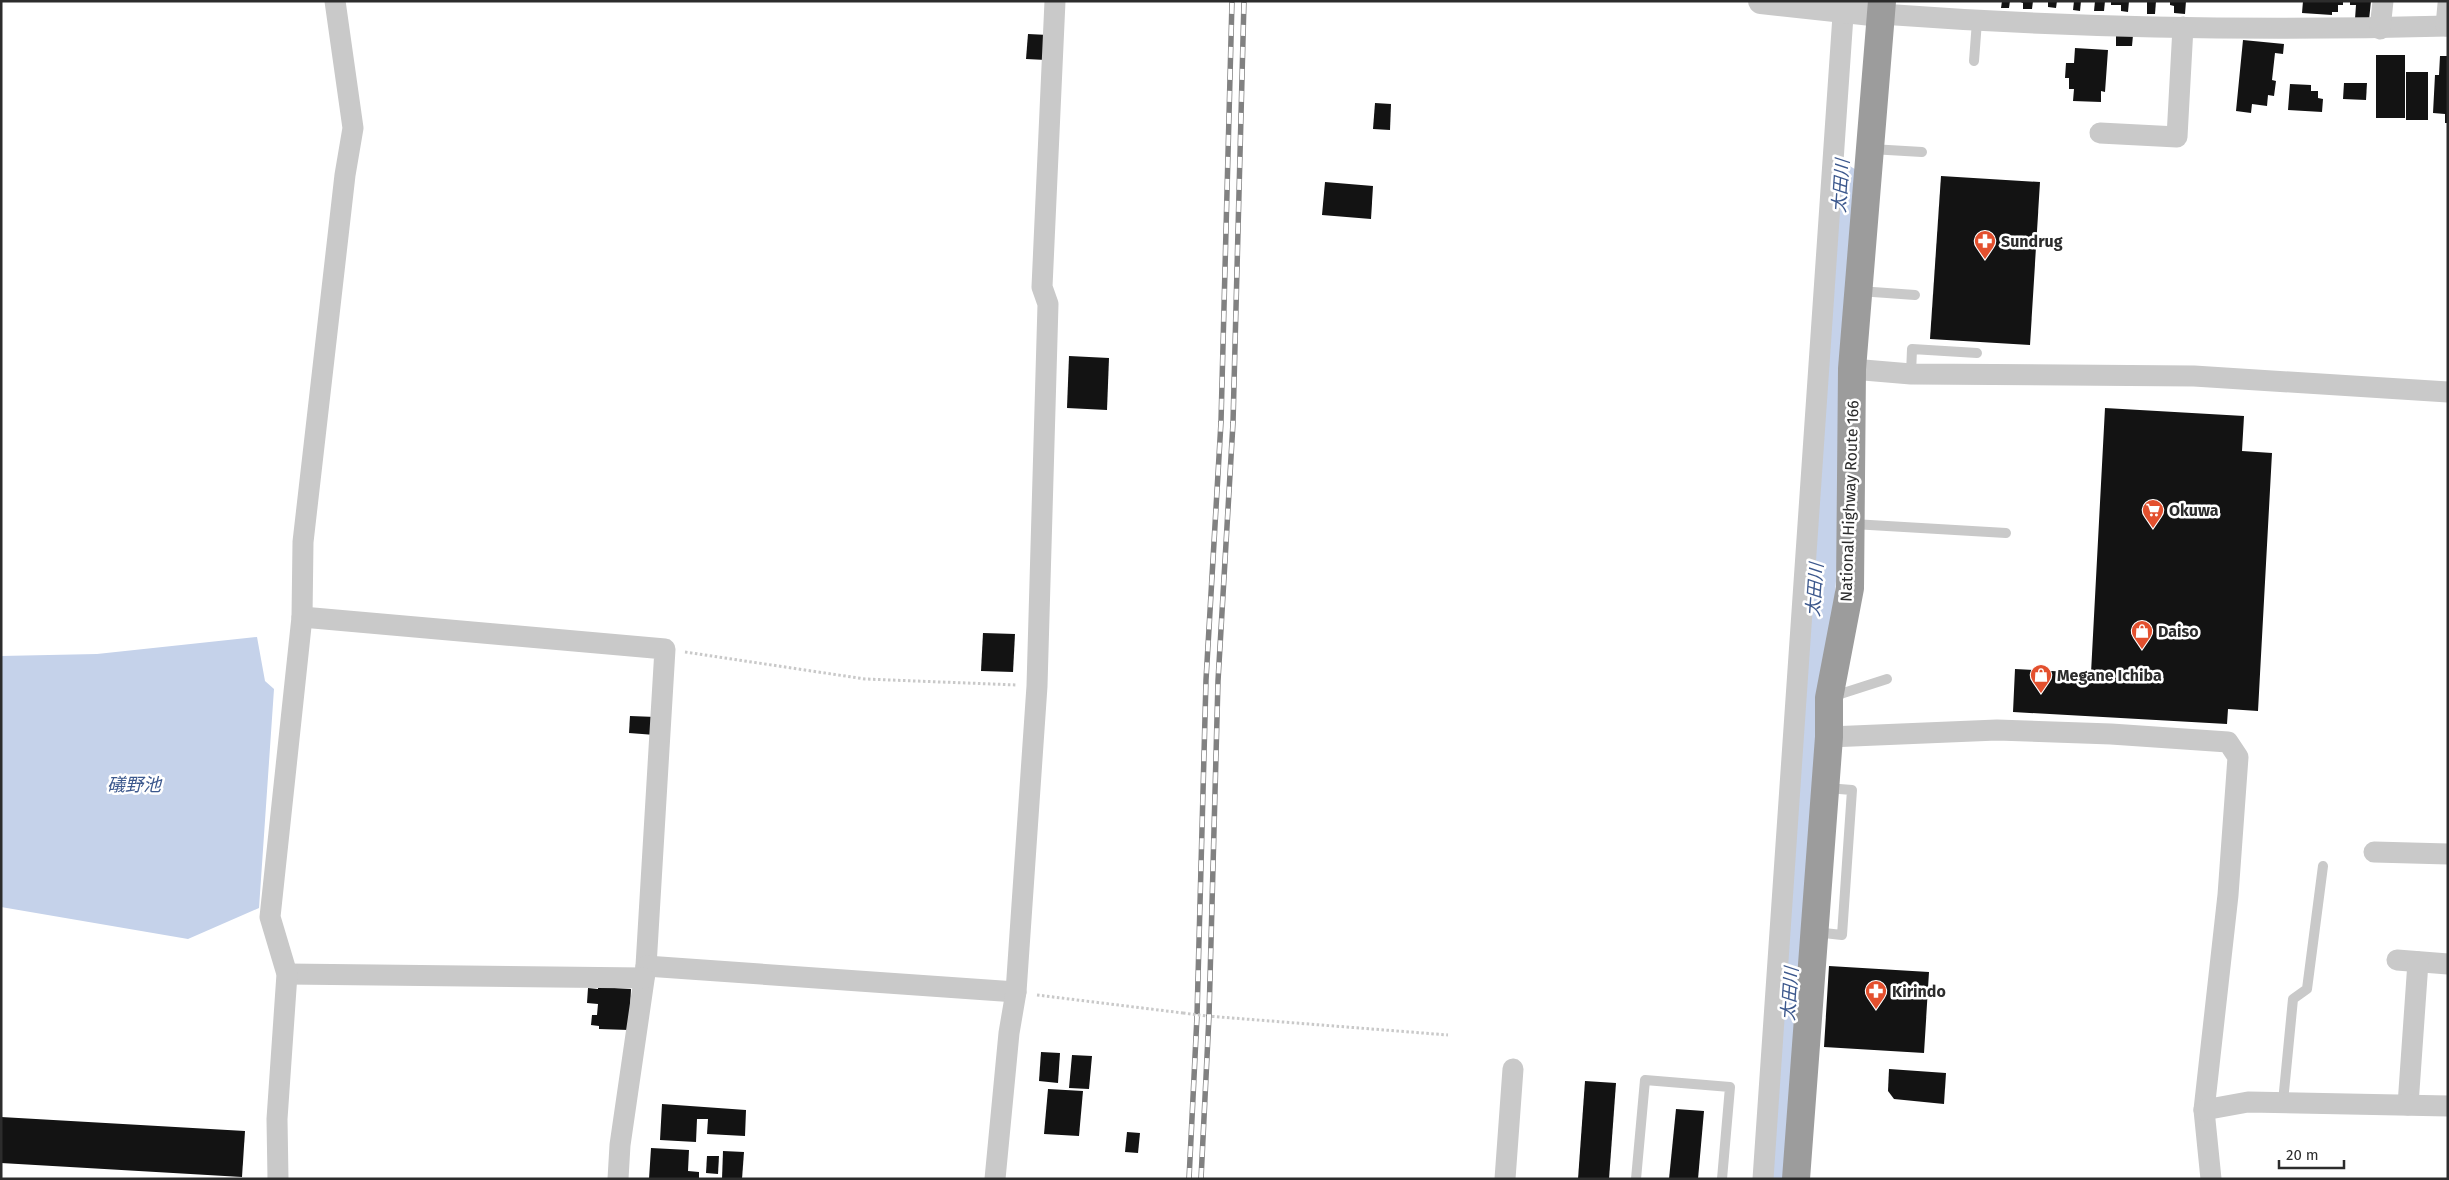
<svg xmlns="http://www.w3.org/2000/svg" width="2449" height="1180" font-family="'Fira Sans','Noto Sans JP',sans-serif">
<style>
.water{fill:#c5d2ea}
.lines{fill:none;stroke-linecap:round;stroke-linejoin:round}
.river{stroke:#c5d2ea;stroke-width:39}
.building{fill:#131313}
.path{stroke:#c9c9c9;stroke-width:3;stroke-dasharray:2.5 2.5;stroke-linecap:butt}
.service{stroke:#c9c9c9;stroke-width:10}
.minor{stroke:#c9c9c9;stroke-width:21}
.tertiary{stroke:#c9c9c9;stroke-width:26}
.trunk{stroke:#9c9c9c;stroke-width:28}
.rail-casing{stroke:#818181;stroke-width:5.5}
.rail{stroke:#fff;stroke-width:4;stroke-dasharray:11;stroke-linecap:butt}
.path-bridge{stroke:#c9c9c9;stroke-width:3;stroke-dasharray:2.5 2.5;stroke-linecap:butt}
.labels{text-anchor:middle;stroke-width:5;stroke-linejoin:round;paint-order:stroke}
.poi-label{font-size:16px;font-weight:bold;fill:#2c2c2c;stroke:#fff;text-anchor:start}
.street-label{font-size:16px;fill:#2c2c2c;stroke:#fff}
.water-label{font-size:18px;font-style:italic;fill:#3c588d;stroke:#fff}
</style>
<rect width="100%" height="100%" fill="#fff"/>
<polygon class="water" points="257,637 265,681 274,689 259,908 188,939 1,907 1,656 97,654"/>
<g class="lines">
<polyline class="river" points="1778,1179 1842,184"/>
</g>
<g class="building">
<polygon points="2002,1 2010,1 2009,8 2001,8"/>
<polygon points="2018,1 2033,1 2032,9 2023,9 2023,3"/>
<polygon points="2048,1 2057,1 2056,8 2048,7"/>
<polygon points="2074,1 2081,1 2080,11 2073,10"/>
<polygon points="2095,1 2105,1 2104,11 2094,11"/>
<polygon points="2111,1 2129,1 2128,12 2121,11 2121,5 2111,5"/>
<polygon points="2147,1 2156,1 2155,14 2147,14"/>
<polygon points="2170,1 2186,1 2185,14 2174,13 2174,6 2170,5"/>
<polygon points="2303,1 2343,1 2343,5 2338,5 2338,12 2332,12 2332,15 2302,13"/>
<polygon points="2350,1 2371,1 2369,20 2355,19 2356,5 2350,5"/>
<polygon points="1028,34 1048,35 1046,60 1026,59"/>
<polygon points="2116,35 2133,35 2132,46 2116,46"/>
<polygon points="2243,40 2284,44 2283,54 2275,53 2272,80 2276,81 2274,96 2268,95 2267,106 2252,104 2251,113 2236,111"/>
<polygon points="2075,48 2108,50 2105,92 2101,91 2101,102 2073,101 2074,89 2069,89 2069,78 2065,78 2066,63 2074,63"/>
<rect x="2376" y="55" width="29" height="63"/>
<polygon points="2440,56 2448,56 2448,123 2445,123 2445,114 2433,113 2435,75 2439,75"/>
<rect x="2406" y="72" width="22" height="48"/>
<polygon points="2344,83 2367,83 2366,100 2343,99"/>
<polygon points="2290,84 2311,85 2311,91 2318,91 2318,98 2323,99 2322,112 2288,110"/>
<polygon points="1375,103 1391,104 1390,130 1373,129"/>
<polygon points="1941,176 2040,182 2030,345 1930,339"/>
<polygon points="1325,182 1373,186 1371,219 1322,215"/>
<polygon points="1069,356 1109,358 1107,410 1067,408"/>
<polygon points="2105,408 2244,416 2242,451 2272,453 2258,711 2228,709 2227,724 2013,712 2015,669 2091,673"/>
<polygon points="983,633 1015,634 1013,672 981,671"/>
<polygon points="630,716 656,717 655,735 629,733"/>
<polygon points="1829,966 1929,972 1924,1053 1824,1047"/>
<polygon points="598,987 631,989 629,1030 599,1029 599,1026 591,1025 592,1015 597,1015 598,1004 587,1003 588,988 598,989"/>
<polygon points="1041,1052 1060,1053 1058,1083 1039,1081"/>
<polygon points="1072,1055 1092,1056 1089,1089 1069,1088"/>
<polygon points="1889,1069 1946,1073 1944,1104 1894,1099 1888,1091"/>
<polygon points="1585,1081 1616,1083 1609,1179 1578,1179"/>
<polygon points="1048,1089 1083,1091 1079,1136 1044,1134"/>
<polygon points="662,1104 746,1110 745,1136 707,1134 708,1119 697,1119 696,1142 660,1140"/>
<polygon points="1676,1109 1704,1111 1698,1179 1669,1179"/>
<polygon points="1,1117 245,1131 242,1177 1,1163"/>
<polygon points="1127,1132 1140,1133 1138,1153 1125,1152"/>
<polygon points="651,1148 689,1150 688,1171 699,1172 699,1179 649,1179"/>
<polygon points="723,1151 744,1152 742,1179 722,1179"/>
<polygon points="707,1156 719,1156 718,1174 706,1173"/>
</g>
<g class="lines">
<g class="path">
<polyline points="685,652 865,679 1017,685"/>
<polyline points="1037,995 1183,1013"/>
<polyline points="1207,1016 1448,1035"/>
</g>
<g class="service">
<polyline points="1974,61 1977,21"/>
<polyline points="1871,149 1922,152"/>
<polyline points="1859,291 1915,295"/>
<polyline points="1911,374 1912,349 1977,353"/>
<polyline points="1853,524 2006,533"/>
<polyline points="1831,697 1887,679"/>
<polyline points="1815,932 1842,935 1852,790 1827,788"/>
<polyline points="2283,1102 2293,999 2307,989 2323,866"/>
<polyline points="1636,1179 1645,1080 1730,1087 1722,1179"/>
</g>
<g class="minor">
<path d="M1881,14C2069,28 2259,31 2448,26"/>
<polyline points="2446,26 2448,4"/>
<polyline points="2380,29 2383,1"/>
<polyline points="2100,133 2177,137 2183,27"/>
<polyline points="1852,369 1911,374 2194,376 2448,392"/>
<polyline points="302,617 665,649 646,966 620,1145 618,1179"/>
<polyline points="1829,737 1997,730 2111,734 2228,742 2238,757 2228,895 2204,1110 2211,1179"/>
<polyline points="2374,852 2448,854"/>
<polyline points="2397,960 2448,964"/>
<polyline points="646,966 1016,992"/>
<polyline points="287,974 644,978"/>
<polyline points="2408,1105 2418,962"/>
<polyline points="2204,1110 2248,1102 2448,1106"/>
<polyline points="278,1179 277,1119 287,974 270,917 302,617 303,542 345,175 353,128 335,1"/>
<polyline points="995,1179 1009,1033 1016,992 1037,686 1048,304 1042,287 1055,1"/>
<polyline points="1505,1179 1513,1069"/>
<polyline points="1763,1179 1844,1"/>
</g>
<polyline class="tertiary" points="1761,1 1881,14"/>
<polyline class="trunk" points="1796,1179 1829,737 1829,698 1850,588 1852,369 1882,1"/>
<g class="rail-casing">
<g id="rail">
<polyline points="1189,1179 1197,1016 1206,680 1221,422 1232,1"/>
<polyline points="1201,1179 1209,1016 1218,681 1233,423 1244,1"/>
</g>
</g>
<use href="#rail" class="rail"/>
<polyline class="path-bridge" points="1183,1013 1207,1016"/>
</g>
<defs>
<g id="pharmacy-pin" transform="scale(1.125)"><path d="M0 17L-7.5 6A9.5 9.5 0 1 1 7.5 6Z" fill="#e3502e" stroke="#fff"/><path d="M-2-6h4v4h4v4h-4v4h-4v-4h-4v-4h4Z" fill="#fff"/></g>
<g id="supermarket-pin" transform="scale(1.125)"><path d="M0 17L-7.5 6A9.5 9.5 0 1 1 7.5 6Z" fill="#e3502e" stroke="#fff"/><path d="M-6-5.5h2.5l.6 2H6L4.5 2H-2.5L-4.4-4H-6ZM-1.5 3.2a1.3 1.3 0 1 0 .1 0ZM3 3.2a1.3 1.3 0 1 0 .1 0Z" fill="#fff"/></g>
<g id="shop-pin" transform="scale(1.125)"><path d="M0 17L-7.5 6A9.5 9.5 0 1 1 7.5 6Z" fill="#e3502e" stroke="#fff"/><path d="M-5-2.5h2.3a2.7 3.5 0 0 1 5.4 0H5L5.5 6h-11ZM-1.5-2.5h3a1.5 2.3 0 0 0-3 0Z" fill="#fff"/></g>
</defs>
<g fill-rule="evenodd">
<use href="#pharmacy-pin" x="1985" y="241"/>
<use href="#supermarket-pin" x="2153" y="510"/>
<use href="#shop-pin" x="2142" y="631"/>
<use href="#shop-pin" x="2041" y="675"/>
<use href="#pharmacy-pin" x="1876" y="991"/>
</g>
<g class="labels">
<g class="poi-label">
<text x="2001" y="247">Sundrug</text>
<text x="2169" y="516">Okuwa</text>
<text x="2158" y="637">Daiso</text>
<text x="2057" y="681">Megane Ichiba</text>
<text x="1892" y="997">Kirindo</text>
</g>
<g class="street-label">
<text transform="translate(1849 501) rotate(-88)" y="6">National Highway Route 166</text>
</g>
<g class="water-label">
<text transform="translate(1841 186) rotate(-86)" y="6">太田川</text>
<text transform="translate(1815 590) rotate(-86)" y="6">太田川</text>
<text x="134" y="791">礒野池</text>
<text transform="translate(1790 994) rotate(-86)" y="6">太田川</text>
</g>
</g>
<rect width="2449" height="1180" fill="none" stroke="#2c2c2c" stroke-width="5"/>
<path d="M2279 1160v8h65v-8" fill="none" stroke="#2c2c2c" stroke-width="2.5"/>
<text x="2286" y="1160" font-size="15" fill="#2c2c2c" stroke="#ffffff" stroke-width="4" paint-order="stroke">20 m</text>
</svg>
